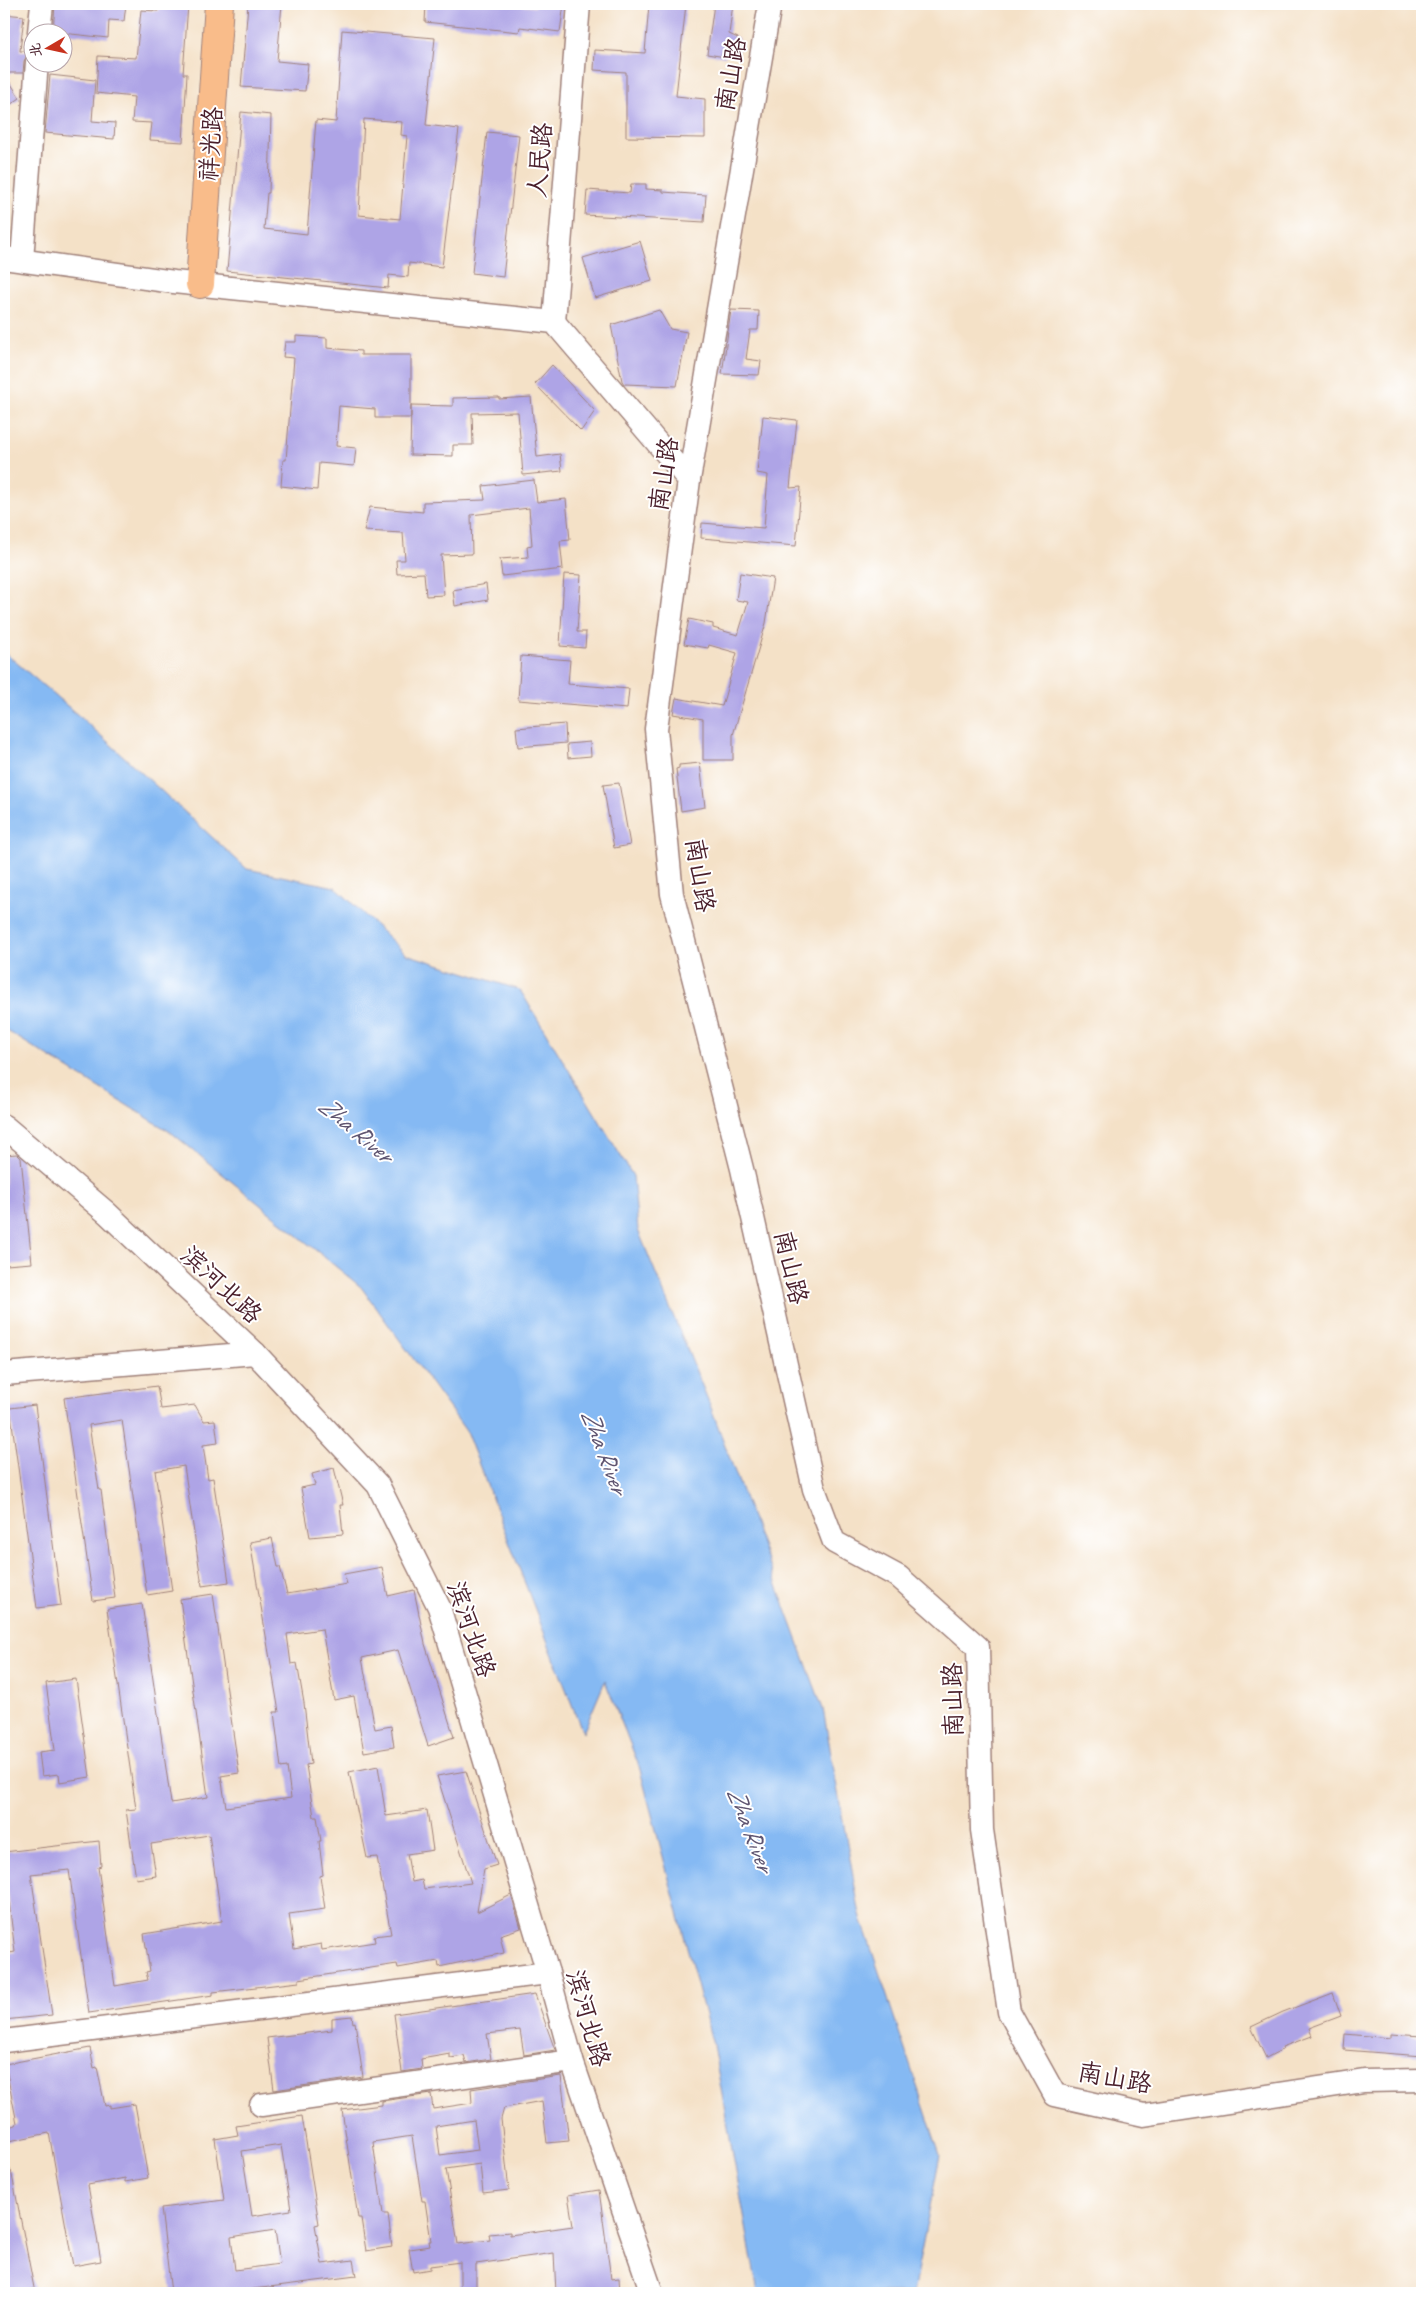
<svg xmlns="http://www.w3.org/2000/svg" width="1426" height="2297" font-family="Caveat,'LXGW WenKai TC',sans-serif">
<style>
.water{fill:#85b9f3;stroke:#686c8f}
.building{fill:#aea4e6;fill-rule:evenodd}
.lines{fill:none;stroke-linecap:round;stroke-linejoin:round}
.minor-casing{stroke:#9f8079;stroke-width:25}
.major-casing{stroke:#9f8079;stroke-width:30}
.minor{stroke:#fff;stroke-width:22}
.major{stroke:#f9bc8a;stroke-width:28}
.labels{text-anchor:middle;stroke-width:4;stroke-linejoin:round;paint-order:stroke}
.street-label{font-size:25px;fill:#4a1f2b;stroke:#fff}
.water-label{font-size:26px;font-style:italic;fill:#5f5571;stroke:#fff}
</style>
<rect width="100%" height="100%" fill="#fff"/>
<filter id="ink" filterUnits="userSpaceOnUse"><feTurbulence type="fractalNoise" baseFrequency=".02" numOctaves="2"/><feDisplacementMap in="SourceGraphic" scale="10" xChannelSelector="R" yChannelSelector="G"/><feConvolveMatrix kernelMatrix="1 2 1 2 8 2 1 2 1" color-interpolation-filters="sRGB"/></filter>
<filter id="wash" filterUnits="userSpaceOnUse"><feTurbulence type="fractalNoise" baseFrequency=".0096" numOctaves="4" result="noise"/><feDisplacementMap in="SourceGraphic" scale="20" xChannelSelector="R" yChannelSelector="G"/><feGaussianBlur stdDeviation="1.12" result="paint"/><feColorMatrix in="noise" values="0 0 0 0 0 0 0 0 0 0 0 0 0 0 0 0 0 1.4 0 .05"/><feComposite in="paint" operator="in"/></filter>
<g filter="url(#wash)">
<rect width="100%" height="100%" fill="#f4e1c7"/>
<polygon class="water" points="4,652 86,722 247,869 335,887 406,954 520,990 633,1176 638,1230 710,1405 823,1709 860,1915 940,2155 913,2293 758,2293 713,2045 639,1766 605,1681 583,1733 466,1431 361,1287 172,1133 4,1029"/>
<g id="blocks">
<g class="building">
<polygon points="55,4 126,4 124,21 109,20 108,38 53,32"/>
<polygon points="159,4 188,4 183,74 187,74 183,142 150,140 152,123 132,122 134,97 96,93 98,56 136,58 141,10 158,11"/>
<polygon points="248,4 282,4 277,61 308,64 305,91 241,87"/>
<polygon points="426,4 502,4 535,7 536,4 564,4 560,32 520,27 519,32 425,22"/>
<polygon points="649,4 686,4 676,96 705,99 705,138 626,137 626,72 594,70 595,50 645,53"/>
<polygon points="714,4 733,4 729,34 738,38 739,53 726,53 725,57 707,54"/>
<polygon points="4,14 24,16 20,51 30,51 24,61 23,73 4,73 20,98 4,109"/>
<path d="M342,30L435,38L426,125L459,129L442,267L409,263L408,277L389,275L388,288L227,271L241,112L271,115L269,193H267L264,229L307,234L316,120L336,122ZM364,119L402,122L401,135L407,136L400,219L359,215Z"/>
<polygon points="50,75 95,80 92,121 115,123 114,139 45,133"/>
<polygon points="487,132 519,135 503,277 472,273"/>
<polygon points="631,184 646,184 646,189 663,190 663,192 706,195 704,222 585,215 587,190 630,193"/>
<polygon points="640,241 652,281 595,298 583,258"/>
<polygon points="659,310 670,329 687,332 677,386 624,384 622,381 611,325"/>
<polygon points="731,310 759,311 758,330 750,330 746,359 761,361 759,375 722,374"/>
<polygon points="296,336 327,338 327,348 361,351 361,355 411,355 411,418 375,418 375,409 339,406 336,446 356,448 354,466 319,463 317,490 281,486 283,460 286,460 294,358 283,357 285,342 296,342"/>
<polygon points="552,365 595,411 581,431 535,384"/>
<polygon points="499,397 499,399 531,397 537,457 560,454 562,471 523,475 518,412 472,413 473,445 453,445 453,456 410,455 411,405 453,406 453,398"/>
<polygon points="763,416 797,420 790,488 801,487 796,546 701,538 702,523 764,528 768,475 757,473"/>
<polygon points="534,480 537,502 566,499 570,540 560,541 563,569 502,576 500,559 528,557 527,546 532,545 529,508 471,515 472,554 441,555 444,595 426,596 424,573 397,574 396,560 405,560 403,533 364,531 370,507 423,512 423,502 485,500 483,486"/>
<polygon points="740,573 773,578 766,623 733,735 733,760 703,760 703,719 673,714 676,698 722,706 737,653 709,645 708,648 684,644 689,619 713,624 713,628 738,635 748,602 736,600"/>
<polygon points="564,574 581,575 577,632 586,632 585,648 560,646"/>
<polygon points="486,584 488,600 455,606 453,590"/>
<polygon points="521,656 570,660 568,684 629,689 627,709 518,700"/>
<polygon points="565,724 566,743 518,747 516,728"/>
<polygon points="590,742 591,756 568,758 567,744"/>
<polygon points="700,763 705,807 681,811 676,769 679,768 679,765"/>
<polygon points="619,783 630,845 614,848 603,785"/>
<polygon points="17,1154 21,1158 32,1263 6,1265 4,1155"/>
<polygon points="157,1386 161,1409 195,1405 204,1421 215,1420 218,1443 203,1445 208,1479 213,1478 229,1582 202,1586 184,1466 155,1471 172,1591 147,1595 122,1420 89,1425 99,1490 101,1490 115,1598 93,1601 64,1398"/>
<polygon points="35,1405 61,1605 37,1608 10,1408"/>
<polygon points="334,1468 343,1505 340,1505 343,1534 310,1537 301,1488 315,1485 312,1474"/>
<polygon points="272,1538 278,1567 280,1567 287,1594 347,1584 344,1574 382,1567 388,1596 414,1590 425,1644 454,1737 428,1746 398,1650 362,1658 375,1729 391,1726 394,1747 364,1752 354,1696 334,1700 322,1629 287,1634 291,1664 297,1663 304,1703 311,1764 306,1765 314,1817 317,1817 321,1841 319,1841 323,1875 320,1876 325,1909 289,1914 294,1949 321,1944 322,1950 375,1942 374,1936 391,1934 377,1857 367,1858 349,1772 378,1766 386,1816 427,1810 433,1850 407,1854 412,1882 422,1880 424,1889 471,1883 437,1776 466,1771 497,1865 484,1869 477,1912 511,1895 521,1928 500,1935 504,1953 439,1967 438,1961 398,1968 397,1964 299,1979 299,1982 213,1992 213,1995 89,2013 69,1870 31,1874 52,2015 4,2020 4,1990 7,1989 4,1954 15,1952 6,1877 4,1878 4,1852 99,1841 101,1866 98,1867 115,1986 148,1980 146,1972 150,1971 144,1934 222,1921 209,1835 151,1844 156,1876 136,1879 126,1810 136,1809 107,1609 142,1604 171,1803 208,1797 180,1599 213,1594 239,1773 221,1776 226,1807 291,1798 287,1767 281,1768 274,1712 279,1712 250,1542"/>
<polygon points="76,1679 90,1777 60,1782 59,1774 42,1776 39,1752 55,1750 46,1683"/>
<polygon points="1333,1993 1341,2016 1309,2028 1312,2036 1282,2047 1283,2049 1266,2058 1251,2027 1283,2012"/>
<polygon points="535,1994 555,2050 524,2055 520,2030 487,2034 491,2059 466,2063 464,2056 450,2058 450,2054 421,2059 422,2069 402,2072 394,2014"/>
<polygon points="352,2016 353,2023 355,2022 363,2077 274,2090 267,2038 332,2030 332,2018"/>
<polygon points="1345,2034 1391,2038 1391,2034 1422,2036 1422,2056 1344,2050"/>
<polygon points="90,2048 94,2068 97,2067 105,2106 110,2105 110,2108 135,2104 148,2178 125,2182 125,2178 88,2185 101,2261 73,2266 49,2133 4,2142 4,2128 16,2125 17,2123 5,2064"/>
<path d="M561,2076L569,2141L547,2143L542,2101L504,2108L501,2119L509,2190L483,2193L480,2164L446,2169L458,2244L490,2240L489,2234L510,2232V2235L573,2226L568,2195L599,2190L611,2279L619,2278L620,2293H556L554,2253L476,2264V2293H460V2262L430,2266V2269L413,2272L409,2249L430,2246L429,2241H431L425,2201H422L412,2136L373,2142L383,2214H388L392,2247L366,2251L361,2218H358L342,2110L382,2105V2101L431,2094L433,2109L472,2103L471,2089ZM474,2120L478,2150L440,2155L436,2126Z"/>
<path d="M302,2116L319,2224L315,2225L322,2264L353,2260L356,2276L222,2293H171L161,2208L224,2200L215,2139L238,2135L236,2126ZM281,2145L291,2210L252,2216L242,2151ZM275,2230L280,2264L235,2270L231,2237Z"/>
<polygon points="4,2170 11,2170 35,2293 4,2293 4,2280 7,2280 4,2264"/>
</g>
</g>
</g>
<g filter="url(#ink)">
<use href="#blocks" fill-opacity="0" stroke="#9f8079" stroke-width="1"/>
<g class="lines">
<g class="minor-casing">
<g id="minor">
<polyline points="770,4 689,480 656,729 672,894 742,1169 814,1489 834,1542 899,1577 978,1647 982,1830 1009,2012 1055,2095 1144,2115 1364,2081 1422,2080"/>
<polyline points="39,32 42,4"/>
<polyline points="4,258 174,282 554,322 689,480"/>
<polyline points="22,260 37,62"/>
<polyline points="554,322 579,4"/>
<polyline points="4,1126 107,1213 255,1353 378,1485 439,1607 548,1973 572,2061 652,2293"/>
<polyline points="4,1374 255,1353"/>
<polyline points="4,2041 548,1973"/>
<polyline points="261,2105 572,2061"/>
</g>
</g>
<g class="major-casing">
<polyline id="major" points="200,284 219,4"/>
</g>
<use href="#minor" class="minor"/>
<use href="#major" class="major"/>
</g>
</g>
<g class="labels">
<g class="street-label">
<text transform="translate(730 74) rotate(-80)" y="9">南山路</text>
<text transform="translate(210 144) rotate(-86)" y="9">祥光路</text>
<text transform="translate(539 160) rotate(-85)" y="9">人民路</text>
<text transform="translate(663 474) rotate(-81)" y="9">南山路</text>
<text transform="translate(701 875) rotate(81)" y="9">南山路</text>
<text transform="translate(792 1267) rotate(77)" y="9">南山路</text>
<text transform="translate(222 1284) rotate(43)" y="9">滨河北路</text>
<text transform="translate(472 1629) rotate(71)" y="9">滨河北路</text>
<text transform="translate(952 1700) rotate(-91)" y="9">南山路</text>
<text transform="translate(589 2018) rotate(74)" y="9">滨河北路</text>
<text transform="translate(1115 2077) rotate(10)" y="9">南山路</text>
</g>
<g class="water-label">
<text transform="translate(356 1129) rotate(40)" y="9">Zha River</text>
<text transform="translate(605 1451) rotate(69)" y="9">Zha River</text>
<text transform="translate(751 1829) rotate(69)" y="9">Zha River</text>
</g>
</g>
<rect width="1426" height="2297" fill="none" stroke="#fff" stroke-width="20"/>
<g transform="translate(48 48) rotate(261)"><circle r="24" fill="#ffffff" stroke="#b7a5aa"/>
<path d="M0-4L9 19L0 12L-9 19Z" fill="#c8321e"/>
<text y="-8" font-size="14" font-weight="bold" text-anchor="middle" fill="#4a1f2b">北</text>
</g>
</svg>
